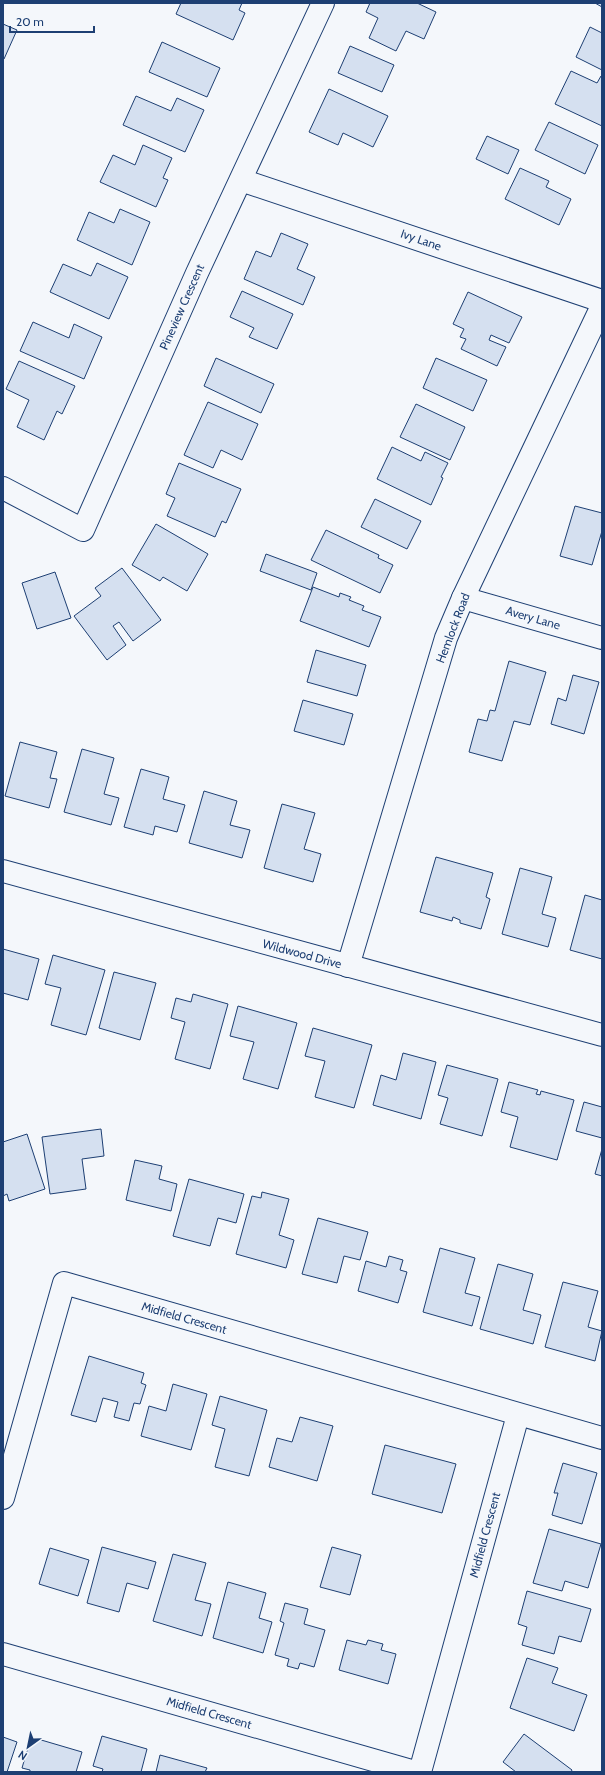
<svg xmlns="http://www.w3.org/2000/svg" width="605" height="1775" font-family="Cabin,sans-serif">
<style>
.building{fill:#d5e0f0;stroke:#1d3f73}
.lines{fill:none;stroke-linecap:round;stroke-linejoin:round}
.minor-casing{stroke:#1d3f73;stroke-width:24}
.minor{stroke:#f4f7fb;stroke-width:22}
.labels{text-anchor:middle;stroke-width:3;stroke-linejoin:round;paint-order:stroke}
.street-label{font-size:12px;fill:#1d3f73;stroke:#f4f7fb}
</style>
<rect width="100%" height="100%" fill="#f4f7fb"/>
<g class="building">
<polygon points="181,3 242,3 239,10 245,13 233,40 176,14"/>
<polygon points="370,3 417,3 436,12 424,39 406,31 396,51 369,38 378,18 366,12"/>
<polygon points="595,3 602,3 602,7"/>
<polygon points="3,24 17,30 4,59 3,59"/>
<polygon points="590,27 602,33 602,70 576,57"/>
<polygon points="162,42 220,68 207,97 149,72"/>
<polygon points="350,46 394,65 382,92 338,73"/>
<polygon points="571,71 597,83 601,76 602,77 602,126 555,104"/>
<polygon points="329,89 388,116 373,147 343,133 338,145 309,132"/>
<polygon points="136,96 171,111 177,98 204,110 185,152 123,125"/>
<polygon points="549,122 598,145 585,174 535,150"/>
<polygon points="487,136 519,150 508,174 476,159"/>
<polygon points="143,145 172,158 163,178 168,180 156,207 100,182 113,155 135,165"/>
<polygon points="520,168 549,181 546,187 571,199 559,225 505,199"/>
<polygon points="120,209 150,222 132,265 77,240 89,212 114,223"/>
<polygon points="281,233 308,244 297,269 315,277 303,305 244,279 256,251 271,257"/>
<polygon points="97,263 128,277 109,319 50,292 63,264 91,276"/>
<polygon points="242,291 293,314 277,349 249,337 254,328 230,317"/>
<polygon points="468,292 522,317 509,343 491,335 489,340 506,347 497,366 461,349 466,339 460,337 464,329 453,324"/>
<polygon points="33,322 69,338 74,324 102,337 84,379 20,351"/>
<polygon points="216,358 274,384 261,413 204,386"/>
<polygon points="436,358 487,380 473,411 423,388"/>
<polygon points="19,361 75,386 62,414 57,411 44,440 17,427 29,400 6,389"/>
<polygon points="208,402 258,424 242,460 221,450 213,468 184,455"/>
<polygon points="416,404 465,427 450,460 400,437"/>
<polygon points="392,447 421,461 425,452 448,463 441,477 443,478 431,505 377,479"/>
<polygon points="179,463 241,489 226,523 222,521 215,537 167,516 175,498 166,494"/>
<polygon points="375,499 421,521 407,549 361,527"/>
<polygon points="575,506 602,513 602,531 592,565 560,556"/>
<polygon points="156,524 208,554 187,591 163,577 160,581 132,565"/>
<polygon points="326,530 379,555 378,558 393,565 380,593 311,560"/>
<polygon points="266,554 317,573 311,590 260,571"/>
<polygon points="122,568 161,620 133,641 119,622 113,626 126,645 107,660 74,616 101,596 95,588"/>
<polygon points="55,572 71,618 37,629 22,583"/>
<polygon points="313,587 339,597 340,593 351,597 349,600 364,606 362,610 381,617 369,647 300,621"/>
<polygon points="316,650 366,665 357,696 307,682"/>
<polygon points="509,661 546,672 530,725 514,721 502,761 469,752 478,719 487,721 490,710 495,711"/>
<polygon points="573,675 599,682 584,734 551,724 558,698 566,701"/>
<polygon points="303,700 353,714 344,745 294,731"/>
<polygon points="20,742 57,752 50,778 57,779 49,808 5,796"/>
<polygon points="82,749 114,758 104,794 119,798 111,825 64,812"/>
<polygon points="141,769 169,777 163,799 185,805 177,832 155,826 153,835 124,827"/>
<polygon points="204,791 237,801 230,825 250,830 242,858 189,843"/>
<polygon points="282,804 315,813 304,849 321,854 313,882 264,868"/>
<polygon points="436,857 493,873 486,897 490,899 481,929 460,923 460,920 453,917 452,921 420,912"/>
<polygon points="520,868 552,877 542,914 556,918 548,947 502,934"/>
<polygon points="585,895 602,900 602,959 570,950"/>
<polygon points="3,949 39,959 28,1000 3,993"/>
<polygon points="53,955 105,970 86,1035 51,1025 61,988 45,984"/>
<polygon points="114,972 156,983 140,1040 99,1028"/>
<polygon points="193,994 228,1004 210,1069 175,1059 185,1022 171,1018 176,998 191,1002"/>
<polygon points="238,1006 297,1023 278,1089 243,1079 254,1042 230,1036"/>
<polygon points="313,1028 372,1045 354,1108 315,1097 325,1061 305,1056"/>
<polygon points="403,1053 436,1062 421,1119 373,1105 381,1075 396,1080"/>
<polygon points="447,1065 498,1079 482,1136 440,1124 448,1098 438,1095"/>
<polygon points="509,1082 538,1090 536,1094 540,1095 541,1091 574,1100 557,1160 510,1147 518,1117 501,1112"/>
<polygon points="584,1102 602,1107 602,1138 576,1131"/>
<polygon points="101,1129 104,1156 82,1159 86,1189 50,1194 42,1137"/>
<polygon points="27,1134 45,1189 9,1201 7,1194 3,1196 3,1142"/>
<polygon points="602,1149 602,1176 595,1174"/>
<polygon points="135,1160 162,1166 159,1179 177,1184 171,1211 126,1200"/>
<polygon points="189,1179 244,1194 236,1223 218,1218 210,1246 173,1236"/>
<polygon points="262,1192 289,1199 279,1235 294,1240 286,1268 236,1254 252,1196 261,1198"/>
<polygon points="318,1218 368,1232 360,1260 344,1256 337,1283 302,1274"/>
<polygon points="440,1248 475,1258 465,1293 480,1297 472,1326 423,1312"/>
<polygon points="389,1256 403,1260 400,1270 407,1272 398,1303 358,1291 366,1261 386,1267"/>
<polygon points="498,1264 533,1274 523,1310 541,1315 533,1344 480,1329"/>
<polygon points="563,1282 598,1291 588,1327 602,1331 595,1361 545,1347"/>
<polygon points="89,1356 144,1373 141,1383 146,1385 140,1404 134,1403 129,1421 114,1417 118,1402 103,1398 96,1422 71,1415"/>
<polygon points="173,1384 207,1394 191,1450 141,1436 149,1406 166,1411"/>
<polygon points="220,1396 267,1410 249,1476 215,1467 225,1429 212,1425"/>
<polygon points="300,1417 333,1426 317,1481 269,1467 277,1438 292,1442"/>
<polygon points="385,1445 456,1464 442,1513 372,1494"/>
<polygon points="563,1463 597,1473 582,1524 552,1515 558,1493 554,1493"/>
<polygon points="549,1529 601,1544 588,1588 565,1581 562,1591 533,1583"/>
<polygon points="102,1547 156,1562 148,1589 127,1583 119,1612 87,1603"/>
<polygon points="332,1547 361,1555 350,1595 320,1587"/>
<polygon points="50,1548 89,1560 78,1596 39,1584"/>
<polygon points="173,1554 206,1563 195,1600 211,1604 202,1636 153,1621"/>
<polygon points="228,1582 266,1593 259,1618 272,1622 263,1653 213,1638"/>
<polygon points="527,1591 591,1609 581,1642 559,1636 554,1654 522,1645 527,1627 518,1624"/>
<polygon points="285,1603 308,1609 304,1624 325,1630 314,1667 300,1663 298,1669 287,1666 289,1659 275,1655 284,1623 280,1621"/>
<polygon points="347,1640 366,1645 368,1640 383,1644 381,1650 396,1654 388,1684 339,1670"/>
<polygon points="527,1658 558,1668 552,1683 587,1695 574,1731 510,1708"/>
<polygon points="524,1734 572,1770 571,1772 516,1772 503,1762"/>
<polygon points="102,1736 147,1749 141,1772 102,1772 103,1769 93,1766"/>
<polygon points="3,1737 17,1742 7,1772 3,1772"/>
<polygon points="31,1737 82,1752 76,1772 30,1772 30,1770 22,1768"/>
<polygon points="160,1755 207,1768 205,1772 156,1772"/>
</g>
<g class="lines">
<g class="minor-casing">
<g id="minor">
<polyline points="241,180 602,301"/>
<polyline points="3,488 83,530 197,273 323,3"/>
<polyline points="463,598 602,638"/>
<polyline points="3,871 602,1035"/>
<polyline points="348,966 446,638 463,598 602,306"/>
<polyline points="3,1498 64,1283 602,1438"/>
<polyline points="3,1654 415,1772"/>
<polyline points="420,1772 518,1415"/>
</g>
</g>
<use href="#minor" class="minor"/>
</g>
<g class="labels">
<g class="street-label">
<text transform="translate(421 240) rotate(19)" y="4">Ivy Lane</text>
<text transform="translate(182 307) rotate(-66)" y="4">Pineview Crescent</text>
<text transform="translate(533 618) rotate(16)" y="4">Avery Lane</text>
<text transform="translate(453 628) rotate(-69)" y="4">Hemlock Road</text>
<text transform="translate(302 954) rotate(15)" y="4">Wildwood Drive</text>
<text transform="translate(184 1318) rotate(16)" y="4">Midfield Crescent</text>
<text transform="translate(485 1535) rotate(-75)" y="4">Midfield Crescent</text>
<text transform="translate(209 1713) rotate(16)" y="4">Midfield Crescent</text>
</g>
</g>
<rect width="605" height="1775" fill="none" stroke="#1d3f73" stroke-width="8"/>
<g transform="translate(28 1747) rotate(213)" stroke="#f4f7fb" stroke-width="3" paint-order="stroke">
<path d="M0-3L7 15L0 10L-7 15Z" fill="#1d3f73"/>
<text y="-6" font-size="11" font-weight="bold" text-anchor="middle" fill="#1d3f73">N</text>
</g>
<path d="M10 26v6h84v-6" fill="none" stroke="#1d3f73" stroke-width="2"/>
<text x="16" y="26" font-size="12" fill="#1d3f73" stroke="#f4f7fb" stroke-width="3" paint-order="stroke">20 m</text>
</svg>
